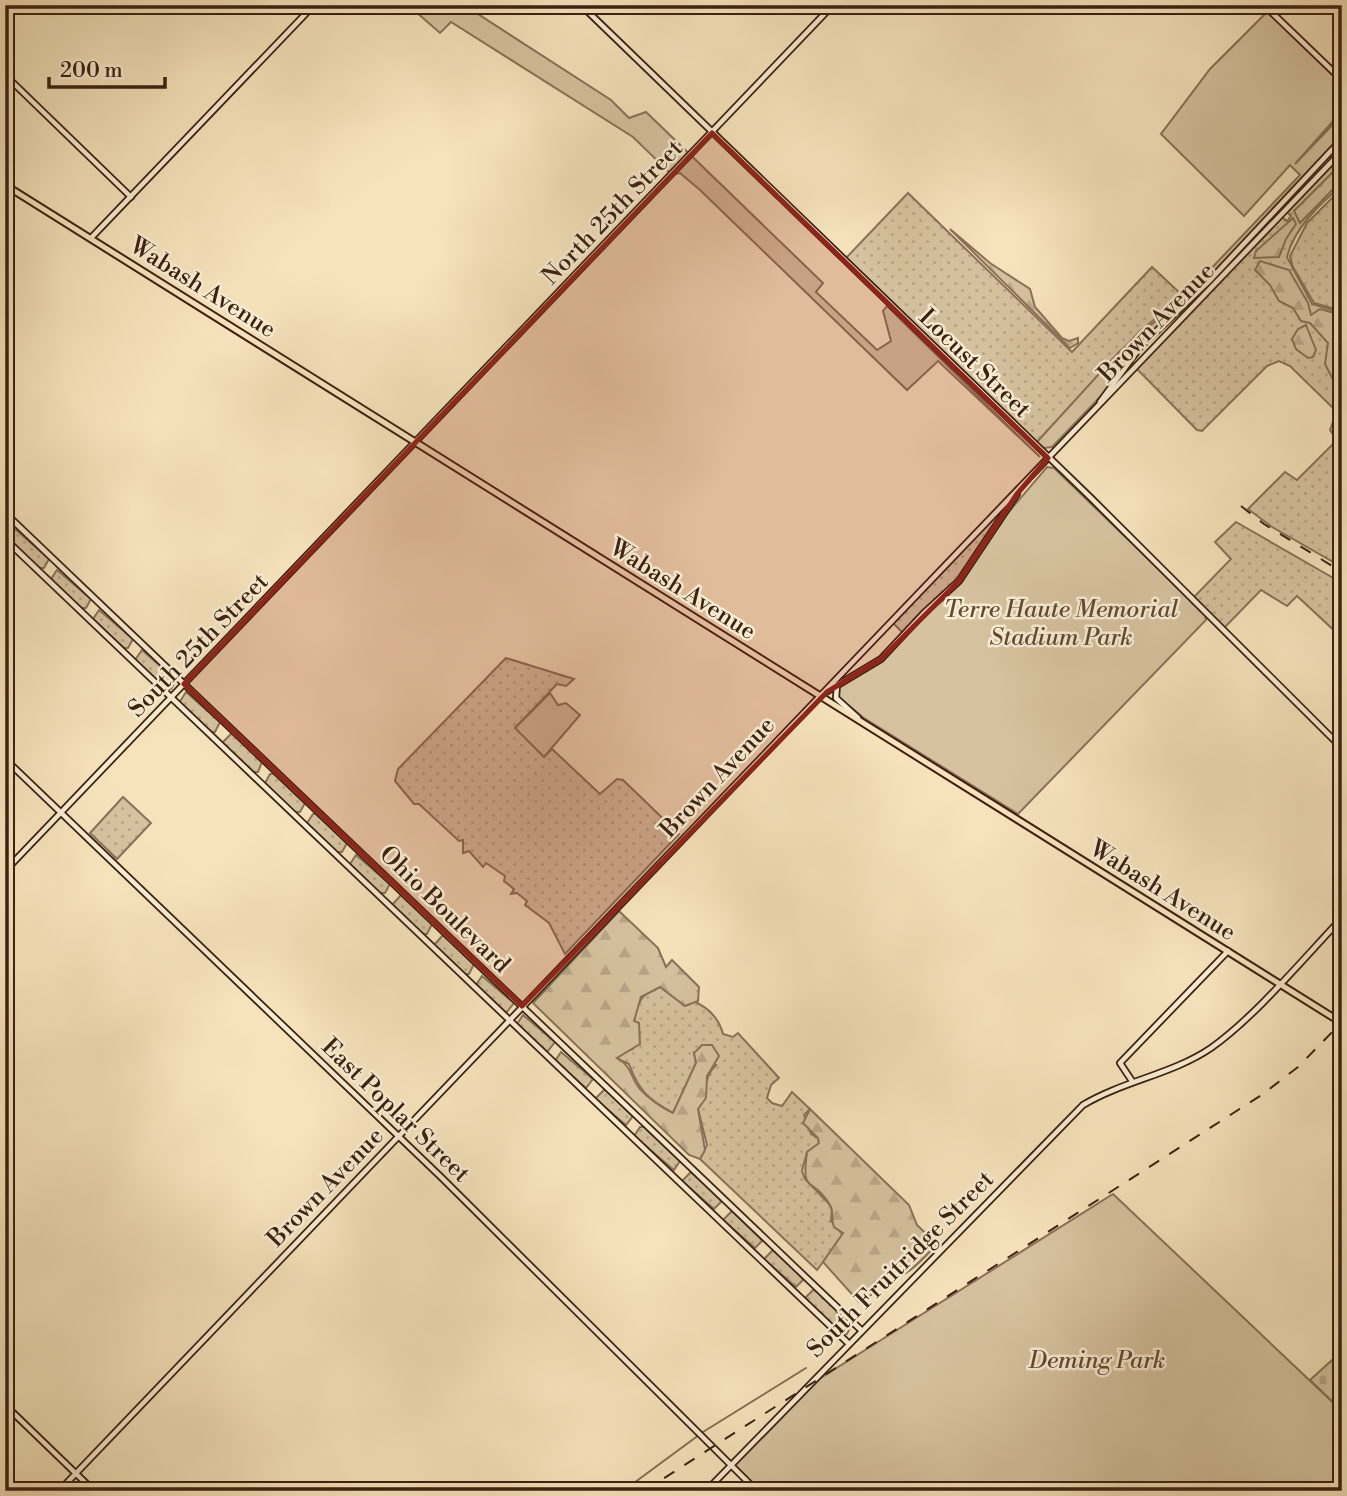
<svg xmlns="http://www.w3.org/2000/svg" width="1347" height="1496" font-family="'Libre Bodoni',serif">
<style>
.grass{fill:url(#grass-dots);stroke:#887258;stroke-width:2}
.forest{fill:url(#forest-firs);stroke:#887258;stroke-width:2}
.cemetery{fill:url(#cemetery-stones);stroke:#887258;stroke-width:2}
.park{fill:#d6c29f;stroke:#887258;stroke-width:2}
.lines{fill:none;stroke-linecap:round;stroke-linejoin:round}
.stream{stroke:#856e55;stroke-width:2}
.secondary-casing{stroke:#3b2111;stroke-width:8}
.primary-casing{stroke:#3b2111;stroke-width:9}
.secondary{stroke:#f9edd3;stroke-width:4.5}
.primary{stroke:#f6e3bc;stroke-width:5}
.rail{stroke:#3b2111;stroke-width:2;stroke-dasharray:12 12;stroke-linecap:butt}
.marked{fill:#8f2418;fill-opacity:0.2;stroke:#8f2418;stroke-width:5;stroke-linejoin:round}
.labels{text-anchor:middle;stroke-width:5;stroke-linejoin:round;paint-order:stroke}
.street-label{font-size:24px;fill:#3b2111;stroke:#f9edd3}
.park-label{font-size:24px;font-style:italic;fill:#624934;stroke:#f9edd3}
</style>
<defs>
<pattern id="grass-dots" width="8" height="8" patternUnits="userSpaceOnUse" patternTransform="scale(1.75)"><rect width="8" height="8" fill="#d6c29f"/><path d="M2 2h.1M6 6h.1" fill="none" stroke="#b9a688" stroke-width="1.8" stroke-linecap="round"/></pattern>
<pattern id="forest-firs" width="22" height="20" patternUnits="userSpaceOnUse" patternTransform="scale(1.75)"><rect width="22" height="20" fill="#d6c29f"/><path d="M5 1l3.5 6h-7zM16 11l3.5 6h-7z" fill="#b9a688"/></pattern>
<pattern id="cemetery-stones" width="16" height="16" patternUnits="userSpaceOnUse" patternTransform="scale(1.75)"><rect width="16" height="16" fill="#d6c29f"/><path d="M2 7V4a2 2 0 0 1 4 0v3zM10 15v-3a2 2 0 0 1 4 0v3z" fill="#b9a688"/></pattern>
</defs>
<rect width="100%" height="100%" fill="#f6e3bc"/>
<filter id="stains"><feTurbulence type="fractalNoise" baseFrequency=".00286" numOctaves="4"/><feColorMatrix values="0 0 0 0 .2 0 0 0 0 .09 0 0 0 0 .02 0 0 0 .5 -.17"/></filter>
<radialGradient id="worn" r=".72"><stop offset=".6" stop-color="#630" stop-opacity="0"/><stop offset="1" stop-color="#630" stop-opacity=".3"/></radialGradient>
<g class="grass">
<path d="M1342,154V185C1320,204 1294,228 1287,257L1312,304L1342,313V567L1272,527L1248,509L1285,472L1297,480L1337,440L1330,430L1335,416L1333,408L1290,366L1279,361L1267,366L1202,431L1197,430L1137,369L1140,362L1282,217L1287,221L1291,216L1287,212Z"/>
<polygon points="1342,188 1342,311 1314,303 1293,267 1290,256 1307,223"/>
<polygon points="908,193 1072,352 1152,267 1183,296 1139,332 1037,442 846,258"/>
<polygon points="1014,496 956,583 903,633 892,622"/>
<polygon points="1236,522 1342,583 1342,630 1338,634 1297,596 1287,606 1261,590 1224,628 1194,597 1231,559 1215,542"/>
<polygon points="15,529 49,559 44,568 39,568 9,539"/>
<polygon points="57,570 91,599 86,608 81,608 51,579"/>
<polygon points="99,610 133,639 128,648 124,648 93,619"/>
<polygon points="142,650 176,680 171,689 166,689 135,660"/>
<polygon points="506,658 574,679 566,686 557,684 516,727 544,757 552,749 600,794 617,779 623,780 679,834 565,954 549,923 525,905 527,901 517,893 511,894 514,889 504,881 505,876 486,863 483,867 469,851 463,853 463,840 459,841 419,804 414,804 395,781 398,769"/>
<polygon points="186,692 220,722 215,732 210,732 179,703"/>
<polygon points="232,733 262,762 258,772 253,772 222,743"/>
<polygon points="270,774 274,774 305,803 300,812 295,812 265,783"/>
<polygon points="123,797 151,823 117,859 90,833"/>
<polygon points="313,814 316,814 347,843 342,852 337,852 307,823"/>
<polygon points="356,855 390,884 385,893 380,893 350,864"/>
<polygon points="401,895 432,924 427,934 422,934 392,905"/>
<polygon points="443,935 474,964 469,974 464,974 434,945"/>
<polygon points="482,976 514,1003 506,1013 476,985"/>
<path d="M660,987C686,999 715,1003 723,1034L733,1037L738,1033L779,1078L771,1085L767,1098L772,1103L782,1106L792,1092L810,1109L804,1115L811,1134L818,1138L819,1144L807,1152L802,1171L805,1179L832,1207L831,1221L843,1235L817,1270L700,1159L707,1145L698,1109C708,1094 702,1078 716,1065L694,1053L696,1063L673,1113C648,1099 639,1091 629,1064L616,1058L622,1052L633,1049C634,1024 631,994 660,987Z"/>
<polygon points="523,1015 555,1042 547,1052 517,1024"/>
<polygon points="561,1052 593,1079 586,1088 555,1061"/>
<polygon points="605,1089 633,1116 626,1125 595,1099"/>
<polygon points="640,1127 644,1127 680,1161 674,1170 634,1136"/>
<polygon points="691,1172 720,1199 721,1202 714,1209 682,1181"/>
<polygon points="732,1211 760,1238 762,1241 755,1248 723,1220"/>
<polygon points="773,1250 802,1277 803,1280 796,1287 764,1259"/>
<polygon points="814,1289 852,1324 847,1334 843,1335 805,1298"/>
</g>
<g class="forest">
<polygon points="1342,163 1342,180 1300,223 1294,211"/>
<polygon points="1293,218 1296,224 1286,239 1279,257 1254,258 1256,251"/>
<polygon points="950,229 990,263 1030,289 1035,307 1062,338 1069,341 1078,338 1078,343 1070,348"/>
<polygon points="1260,261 1289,270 1308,303 1311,315 1320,309 1342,315 1342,358 1338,356 1337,358 1342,363 1342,397 1325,364 1328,343 1310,323 1301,321 1293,308 1279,301 1270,285 1255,270"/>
<polygon points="1306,325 1316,350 1313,357 1308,358 1296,349 1292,339 1298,329"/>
<path d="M619,911L658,948L666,967L672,960L699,987L698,1001L685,1006L660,987L641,997L634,1021L639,1023L640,1044L617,1058C632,1066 630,1077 640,1089C649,1099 661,1107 673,1113L696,1063L694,1053L702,1045H712L719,1056L707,1076L706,1098L698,1109L705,1150L700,1159L689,1155L533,1003Z"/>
<path d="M810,1109L909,1205L917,1225L937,1244C919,1263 907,1278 880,1283L871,1295L859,1302L823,1262L843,1233L834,1227C831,1220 834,1211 830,1205C812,1175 801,1196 807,1152L819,1143L818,1138L803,1123Z"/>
</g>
<polygon class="cemetery" points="1342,1351 1342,1411 1310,1380"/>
<g class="park">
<polygon points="408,5 464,5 611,100 629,118 646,112 823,283 816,292 877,350 891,341 883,311 887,306 1040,457 938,361 907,390 700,190 680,173 672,175 633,137 451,22 440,33"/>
<polygon points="1267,12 1342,84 1342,111 1295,164 1342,115 1342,137 1194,294 1155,330 1103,394 1052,447 1044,448 1037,442 1119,352 1185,296 1300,175 1290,165 1244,216 1161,134 1210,69"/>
<polygon points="1047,467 1054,468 1205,614 1206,620 1018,814 864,718 837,696 839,685 884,658 923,615 961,581 1007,514"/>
<polygon points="550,693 558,705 566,703 580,715 544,757 515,728"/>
<polygon points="1113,1194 1342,1411 1342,1491 758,1491 730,1465 800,1391"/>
</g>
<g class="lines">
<polyline class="stream" points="623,1491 703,1432 806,1368"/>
<g class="secondary-casing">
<g id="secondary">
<polyline points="581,5 1090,497 1342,748"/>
<polyline points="1264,5 1342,80"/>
<polyline points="5,75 131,197"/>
<polyline points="91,238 314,5"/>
<polyline points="1100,402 1141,346 1211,279 1342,139"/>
<polyline points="5,513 860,1329"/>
<polyline points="5,539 847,1342"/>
<polyline points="837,685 836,698 858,718"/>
<polyline points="821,695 881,659 924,613 959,581 1017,494"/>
<polyline points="5,759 442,1178 757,1491"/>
<polyline points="5,871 833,5"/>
<polyline points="1132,1081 1120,1063 1228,951"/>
<polyline points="5,1405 94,1491"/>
<polyline points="59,1491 1342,151"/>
<path d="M706,1491L1083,1105C1123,1081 1173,1074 1211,1048C1255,1017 1304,958 1342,918"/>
</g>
</g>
<g class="primary-casing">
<polyline id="primary" points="5,185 1342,1023"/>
</g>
<use href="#secondary" class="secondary"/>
<use href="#primary" class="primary"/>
<g class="rail">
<polyline points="1241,506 1264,524 1342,572"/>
<polyline points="644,1491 1263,1094 1298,1067 1342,1022"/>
</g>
</g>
<path class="marked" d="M712,133L1048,458L1017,494L959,581L881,659L827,692L522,1006L184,684Z"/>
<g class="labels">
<g class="street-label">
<text transform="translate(612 212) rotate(-46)" y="8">North 25th Street</text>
<text transform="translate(203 287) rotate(32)" y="8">Wabash Avenue</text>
<text transform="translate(1156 322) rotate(-46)" y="8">Brown Avenue</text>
<text transform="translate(975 363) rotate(44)" y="8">Locust Street</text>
<text transform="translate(683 589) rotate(32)" y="8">Wabash Avenue</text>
<text transform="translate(198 645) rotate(-46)" y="8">South 25th Street</text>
<text transform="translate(717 777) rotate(-47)" y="8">Brown Avenue</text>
<text transform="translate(1163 890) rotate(32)" y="8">Wabash Avenue</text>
<text transform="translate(445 909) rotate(44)" y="8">Ohio Boulevard</text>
<text transform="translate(396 1110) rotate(44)" y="8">East Poplar Street</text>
<text transform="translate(325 1187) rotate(-46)" y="8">Brown Avenue</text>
<text transform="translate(900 1264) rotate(-45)" y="8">South Fruitridge Street</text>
</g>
<g class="park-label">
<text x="1061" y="617">Terre Haute Memorial<tspan x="1061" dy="28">Stadium Park</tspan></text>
<text x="1097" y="1368">Deming Park</text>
</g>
</g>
<rect width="1347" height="1496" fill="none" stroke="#f6e3bc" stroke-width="28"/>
<rect x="7" y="7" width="1333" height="1482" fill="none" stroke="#3b2111" stroke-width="3.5"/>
<rect x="14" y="14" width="1319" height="1468" fill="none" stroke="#3b2111" stroke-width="2"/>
<path d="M49 77v10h116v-10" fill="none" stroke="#3b2111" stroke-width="3.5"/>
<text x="60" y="77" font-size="21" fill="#3b2111" stroke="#f9edd3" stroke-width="5" paint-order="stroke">200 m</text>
<rect width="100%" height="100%" filter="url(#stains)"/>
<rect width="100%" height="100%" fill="url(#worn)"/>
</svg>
